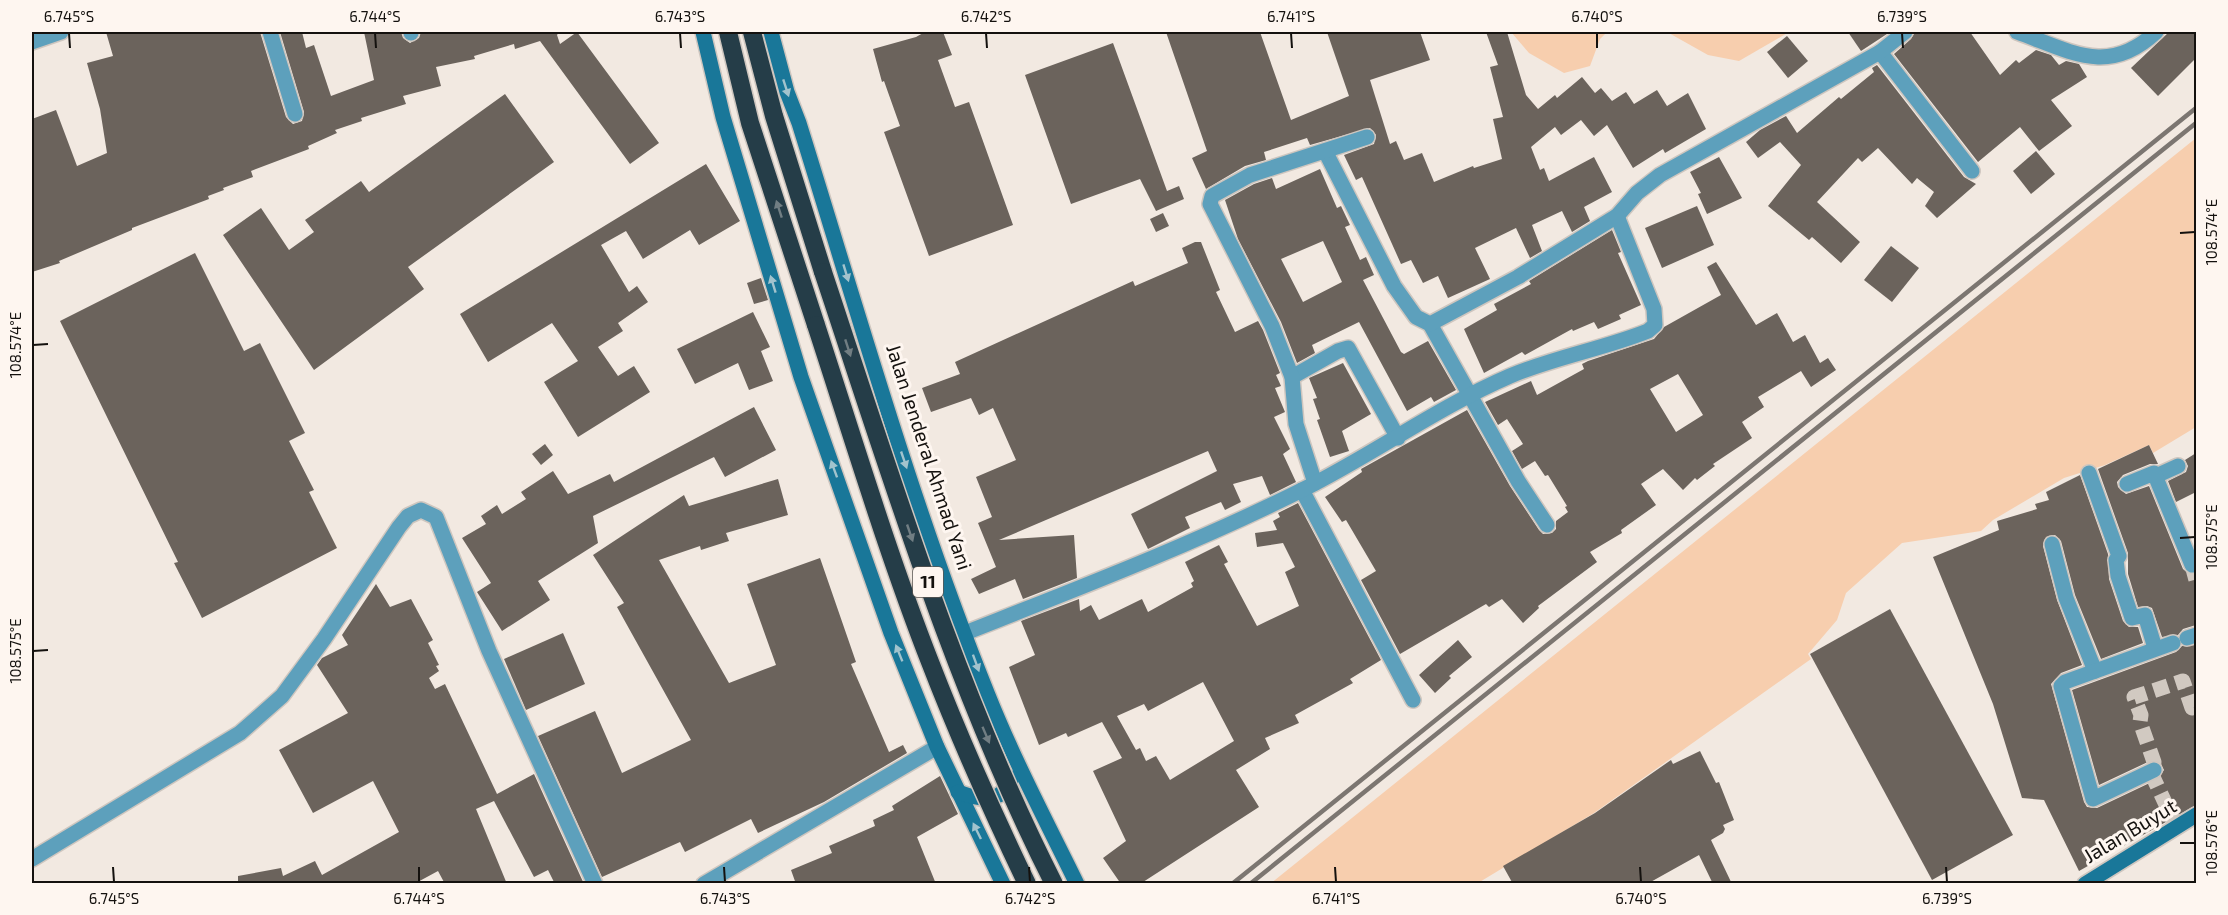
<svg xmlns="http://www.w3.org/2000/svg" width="2228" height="915" font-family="'Exo 2',sans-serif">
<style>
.green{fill:#f7ceae}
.building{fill:#6b635c;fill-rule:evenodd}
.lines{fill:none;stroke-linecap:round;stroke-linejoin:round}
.street-tunnel{stroke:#d1c9c1;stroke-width:15;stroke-dasharray:15 8;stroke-linecap:butt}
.street-casing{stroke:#cec6bf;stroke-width:18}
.secondary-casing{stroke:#cec6bf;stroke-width:18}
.highway-casing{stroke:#cec6bf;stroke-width:21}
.street{stroke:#5da0bc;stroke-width:15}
.secondary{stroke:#197799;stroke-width:15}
.highway{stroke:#253d48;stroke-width:18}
.rail{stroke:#7c7671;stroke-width:4.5}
.highway-bridge-casing{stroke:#cec6bf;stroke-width:21;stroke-linecap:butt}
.highway-bridge{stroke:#253d48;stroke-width:18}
.oneway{fill:#a2c3cd}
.oneway2{fill:#717e83}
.ticks{fill:none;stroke:#14110e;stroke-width:2}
.labels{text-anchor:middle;stroke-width:6;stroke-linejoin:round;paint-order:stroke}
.shield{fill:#fef6f0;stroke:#5a5652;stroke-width:1.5}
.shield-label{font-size:18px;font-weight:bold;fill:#14110e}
.street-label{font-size:20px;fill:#14110e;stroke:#fef6f0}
.neatline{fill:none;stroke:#14110e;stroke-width:2}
.ticks-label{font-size:15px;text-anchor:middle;fill:#14110e}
</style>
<rect width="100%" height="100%" fill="#f2e9e1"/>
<g class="green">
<polygon points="1511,32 1607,32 1600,39 1590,66 1564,73 1529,53"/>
<polygon points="1667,32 1789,32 1739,61 1708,55"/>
<polygon points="2196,138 2196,427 2153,453 2149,445 2105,465 2064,478 1993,520 1981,531 1902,543 1846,593 1837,620 1808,654 1811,659 1594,813 1478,883 1270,884"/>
</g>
<g class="building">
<polygon points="106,32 260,32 286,117 293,124 302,121 304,112 280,32 302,32 306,48 314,45 331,96 374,80 364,32 401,32 403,38 410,43 419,38 421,32 559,32 557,35 560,44 577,32 659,143 630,164 540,41 515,49 514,44 474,56 475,59 436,67 441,86 403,96 406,104 361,118 362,121 335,130 337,133 308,146 309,149 251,171 253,177 223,188 224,190 208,196 209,199 132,228 132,230 59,261 60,263 32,272 32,119 56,110 77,166 107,153 100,109 87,63 113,56"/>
<polygon points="925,32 943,32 952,55 938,60 955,107 969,102 1013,225 929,256 884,132 900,126 884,81 882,82 873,49 916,37"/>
<polygon points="1166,32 1260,32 1291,120 1349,96 1327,32 1420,32 1430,60 1370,80 1390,144 1396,141 1404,160 1422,153 1434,182 1473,166 1474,168 1502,159 1493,119 1503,117 1490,67 1498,65 1486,32 1507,32 1526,95 1538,109 1555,95 1557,98 1582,77 1595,93 1601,88 1612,101 1626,92 1634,104 1657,90 1667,106 1688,93 1706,129 1665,153 1663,149 1633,168 1607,125 1594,136 1581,120 1561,135 1555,127 1531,147 1540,170 1544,168 1549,181 1594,157 1612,192 1584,207 1590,221 1572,232 1562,211 1532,225 1542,251 1530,258 1516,228 1475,248 1490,279 1448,298 1438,276 1423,283 1411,260 1401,264 1362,177 1356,180 1344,155 1374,144 1376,135 1370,128 1310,145 1307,138 1264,152 1266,160 1245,166 1206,189 1192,158 1207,151"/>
<polygon points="1848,32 1890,32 1861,51"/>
<polygon points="1915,32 1970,32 2000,75 2016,60 2019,63 2036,50 2051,55 2059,65 2066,61 2079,64 2087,77 2051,100 2072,126 2039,151 2020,127 1978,162 1894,54 1911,39"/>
<polygon points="2169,32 2196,32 2196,58 2158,96 2131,68"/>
<polygon points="1787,36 1808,61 1788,78 1767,52"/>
<polygon points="1113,43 1167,191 1179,186 1184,199 1156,211 1140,179 1071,204 1025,75"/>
<polygon points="1877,65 1964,177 1976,184 1937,218 1925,206 1934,192 1917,178 1912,184 1878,148 1862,162 1858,158 1817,202 1860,242 1841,263 1812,237 1809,240 1768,206 1801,165 1780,142 1758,158 1746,142 1760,130 1786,116 1797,133 1839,97 1841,99 1874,72 1872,68"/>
<polygon points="505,94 554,162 408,267 424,289 314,370 223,235 261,208 289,250 314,232 305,220 361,181 369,192"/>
<polygon points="2036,151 2055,174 2031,194 2013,171"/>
<polygon points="1719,157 1742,198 1707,214 1698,194 1701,193 1690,172"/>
<polygon points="706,164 740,221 699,245 690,230 643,259 626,231 601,245 629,292 637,286 648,302 618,323 623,331 598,347 618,376 634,366 650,392 578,437 544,382 578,361 552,323 488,362 460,314"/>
<path d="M1320,169L1337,208L1341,206L1350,225L1345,227L1360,260L1366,257L1374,275L1363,280L1401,352L1404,354L1428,341L1456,390L1434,402L1431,397L1407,411L1359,322L1312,345L1315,353L1297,363L1281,322L1238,239L1225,200L1254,184L1272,178L1276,189ZM1323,241L1342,282L1303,302L1281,259Z"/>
<polygon points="1697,206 1714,245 1662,268 1645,228"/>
<polygon points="1163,213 1169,226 1156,232 1150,219"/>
<polygon points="1612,230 1621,252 1618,253 1641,305 1619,315 1621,319 1598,329 1594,322 1573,331 1572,329 1525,355 1522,352 1484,373 1464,329 1497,310 1494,304 1531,284 1529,281"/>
<polygon points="1195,242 1201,242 1220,290 1216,292 1235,332 1258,321 1263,330 1280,373 1276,375 1281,386 1275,388 1285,412 1274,417 1290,449 1283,454 1296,482 1270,495 1262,476 1233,484 1241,502 1225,510 1221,502 1185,517 1190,528 1148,549 1131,514 1217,471 1208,451 999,540 1074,535 1077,578 1023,599 1015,579 979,594 971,579 996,567 978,523 992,517 976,477 1016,460 993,408 979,415 971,398 931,412 922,388 960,374 955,362 1133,281 1135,286 1188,263 1182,248"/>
<polygon points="1891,246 1919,268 1892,302 1864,280"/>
<polygon points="195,253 244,351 260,343 305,433 289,441 314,490 309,492 337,548 202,618 174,563 178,562 60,321"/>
<path d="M1716,262L1756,325L1777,313L1793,342L1805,335L1820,363L1828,358L1836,370L1811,387L1801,371L1758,397L1764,407L1742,422L1752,438L1713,464L1715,466L1697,480L1695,478L1683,490L1663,469L1641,484L1656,505L1621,530L1622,533L1590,552L1597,562L1538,606L1539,608L1523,623L1502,599L1489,607L1486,604L1400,654L1361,580L1376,571L1346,520L1342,522L1325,497L1362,472L1361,469L1467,410L1510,486L1539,530L1543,534L1552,533L1556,529V521L1568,512L1565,507L1567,506L1548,475L1545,476L1535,461L1522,469L1512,451L1523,444L1507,419L1498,425L1485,402L1531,381L1537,395L1584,369L1582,364L1588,361L1654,339L1664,327L1721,295L1707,267ZM1678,374L1703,415L1676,432L1650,389Z"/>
<polygon points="761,278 768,300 754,304 747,283"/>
<polygon points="753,312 770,347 761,351 773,381 749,390 738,363 695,384 677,349"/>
<polygon points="1343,363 1371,414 1342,431 1349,451 1330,457 1317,420 1320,419 1313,399 1317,398 1309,378"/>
<polygon points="754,407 776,450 725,477 714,457 593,516 598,543 538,581 550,600 502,631 477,592 491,583 462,538 486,524 481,516 497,505 502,514 526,499 521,492 553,471 568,494 610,474 614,482"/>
<polygon points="545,444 553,455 541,465 532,454"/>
<polygon points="2149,445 2158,464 2150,464 2123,475 2117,482 2118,487 2126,494 2149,486 2183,569 2190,575 2196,574 2196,625 2183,629 2178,635 2162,637 2152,608 2147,606 2138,607 2128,574 2128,553 2098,469"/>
<polygon points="2196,453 2196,492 2176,502 2168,481 2186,472 2188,466 2185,460"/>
<polygon points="2080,475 2108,554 2109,579 2123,621 2129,627 2138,627 2143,643 2101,659 2075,595 2061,541 2055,535 2046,537 2043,546 2057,600 2082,665 2061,673 2051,684 2084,802 2087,807 2097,808 2158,779 2164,770 2160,762 2150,761 2099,785 2072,690 2176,652 2182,646 2196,645 2196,805 2079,871 2044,800 2022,798 1993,704 1933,557 1999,530 1997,521 2037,509 2035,504 2049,500 2046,492"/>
<polygon points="778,479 788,515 726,533 729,541 701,550 700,546 659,560 729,683 776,665 747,584 820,558 856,662 851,664 889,752 903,745 907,753 824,802 758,833 751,819 685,852 680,842 602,877 538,736 595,711 622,773 691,740 617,607 624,603 593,555 684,495 689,506"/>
<path d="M1298,503L1381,660L1350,679L1353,683L1295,715L1299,723L1265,738L1270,749L1236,770L1259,807L1140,884H1121L1103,858L1126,841L1093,771L1122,758L1102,722L1068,737L1066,733L1039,745L1009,667L1035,655L1021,621L1079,599L1080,611L1091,605L1099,620L1142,599L1148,612L1193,587L1191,583L1194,581L1185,562L1219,545L1228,562L1224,564L1257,626L1299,606L1285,572L1295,567L1283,543L1257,547L1255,533L1277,530L1273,521L1280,517L1278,513ZM1203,682L1234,741L1170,780L1156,756L1146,761L1140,748L1136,750L1117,716L1144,704L1148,711Z"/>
<polygon points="376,584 390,607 411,599 433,640 428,643 439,665 436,666 439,671 429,678 435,689 445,684 497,794 534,774 584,884 555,884 548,870 534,877 494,801 476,809 507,884 445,884 438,871 414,884 238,884 238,876 281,868 283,876 315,861 322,875 399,832 373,781 313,813 279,750 348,713 317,665 322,658 348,645 342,635"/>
<polygon points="1890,609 2013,835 1932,880 1810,654"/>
<polygon points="563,633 585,684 526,710 504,659"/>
<polygon points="1458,640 1472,657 1449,676 1451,678 1435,693 1419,675"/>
<polygon points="1700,751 1716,783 1719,782 1734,820 1723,825 1725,829 1723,833 1711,840 1732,884 1713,884 1699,855 1647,884 1513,884 1503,866 1595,813 1671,760 1673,764"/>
<polygon points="940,776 958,814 917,837 936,884 796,884 791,870 832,853 829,846 875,826 873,820 894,810 892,806"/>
</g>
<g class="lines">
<g class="street-tunnel">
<polyline points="2192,565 2196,580"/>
<polyline points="2177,828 2153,777 2154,762 2140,722 2141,715 2134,697 2183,681 2192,708 2196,707"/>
</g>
<g class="street-casing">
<g id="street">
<polyline points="270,32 295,114"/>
<polyline points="411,32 411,33"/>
<path d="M2017,32C2070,51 2108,77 2156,32"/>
<polyline points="32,42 61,32"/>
<polyline points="1880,52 1972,171"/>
<polyline points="1325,151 1394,286 1416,317 1430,324 1518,481 1547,525"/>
<polyline points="1430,324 1518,277 1617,216 1637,193 1660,175 1880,52 1905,32"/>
<polyline points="1292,377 1338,351 1348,348 1398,438"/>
<polyline points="2089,473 2119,556 2116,560 2118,576 2132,618 2145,615 2155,648"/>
<polyline points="2156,476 2178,466"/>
<polyline points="1315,483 1296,424 1292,377 1272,326 1210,204 1212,196 1250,175 1367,137"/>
<polyline points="2127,484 2154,473 2192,565"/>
<polyline points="1302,490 1413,700"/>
<polyline points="2052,544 2066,598 2095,671"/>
<path d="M965,633C1079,588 1194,544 1304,489C1374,454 1438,407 1510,376C1555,357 1603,349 1648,331L1655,325L1654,309L1617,216"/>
<polyline points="2187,638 2196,635"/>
<polyline points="2154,770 2093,799 2061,686 2065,682 2173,643"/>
<polyline points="32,859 240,733 282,696 324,639 399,527 408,516 421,510 436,517 489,651 595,884"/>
<polyline points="704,884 937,747"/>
</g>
</g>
<g class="secondary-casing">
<g id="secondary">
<polyline points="703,32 723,117 801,377 891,633 937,747 1003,884"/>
<path d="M771,32L787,92L799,123C859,315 913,509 988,695C1014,760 1046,821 1077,884"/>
<path d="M958,792C980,800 1002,805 1012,778"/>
<polyline points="2085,884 2196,815"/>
</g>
</g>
<g class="highway-casing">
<g id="highway">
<polyline points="728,32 750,123 816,325"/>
<polyline points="752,32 774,116 823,272"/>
</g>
</g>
<use href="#street" class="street"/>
<use href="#secondary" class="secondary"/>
<use href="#highway" class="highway"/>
<g class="rail">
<polyline points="1232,884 2196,108"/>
<polyline points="1250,884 2196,123"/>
</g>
<g class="highway-bridge-casing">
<g id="highway-bridge">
<path d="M823,272C892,479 955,689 1054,884"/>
<path d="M816,325C853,438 887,552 930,662C959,737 992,811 1027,884"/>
</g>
</g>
<use href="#highway-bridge" class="highway-bridge"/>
</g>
<defs><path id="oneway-solid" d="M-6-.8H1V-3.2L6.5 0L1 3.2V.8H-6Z" transform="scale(1.5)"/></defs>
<g class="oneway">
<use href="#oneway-solid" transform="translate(786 88) rotate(72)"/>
<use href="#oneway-solid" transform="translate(846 273) rotate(73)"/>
<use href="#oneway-solid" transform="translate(773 284) rotate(-107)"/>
<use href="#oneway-solid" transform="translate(904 460) rotate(71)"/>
<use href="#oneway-solid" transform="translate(834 469) rotate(-110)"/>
<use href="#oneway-solid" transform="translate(899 653) rotate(-112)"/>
<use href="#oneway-solid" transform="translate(976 663) rotate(70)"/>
<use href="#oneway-solid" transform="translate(977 831) rotate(-116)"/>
</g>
<g class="oneway2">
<use href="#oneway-solid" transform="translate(779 209) rotate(-108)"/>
<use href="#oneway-solid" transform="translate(848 348) rotate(72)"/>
<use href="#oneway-solid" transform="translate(910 533) rotate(71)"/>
<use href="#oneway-solid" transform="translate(986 735) rotate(67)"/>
</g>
<path class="ticks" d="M69,33L70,48M375,33L376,48M680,33L681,48M986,33L987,48M1291,33L1292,48M1597,33V48M1902,33L1903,48M2180,233L2195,232M33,345L48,344M2180,538L2195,537M33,651L48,650M2180,843H2195M113,867L114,882M419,867V882M724,867L725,882M1029,867L1030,882M1335,867L1336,882M1640,867L1641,882M1946,867L1947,882"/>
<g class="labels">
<rect class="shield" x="913" y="567" width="30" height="30" rx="4.5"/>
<g class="shield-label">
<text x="928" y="588">11</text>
</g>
<g class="street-label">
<text transform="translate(929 457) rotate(72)" y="7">Jalan Jenderal Ahmad Yani</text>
<text transform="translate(2130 831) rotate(-31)" y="7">Jalan Buyut</text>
</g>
</g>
<rect width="2228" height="915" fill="none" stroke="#fef6f0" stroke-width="66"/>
<rect x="33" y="33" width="2162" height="849" class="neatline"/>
<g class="ticks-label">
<text x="69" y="22">6.745°S</text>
<text x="375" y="22">6.744°S</text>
<text x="680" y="22">6.743°S</text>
<text x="986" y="22">6.742°S</text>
<text x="1291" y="22">6.741°S</text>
<text x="1597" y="22">6.740°S</text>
<text x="1902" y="22">6.739°S</text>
<text transform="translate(2212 232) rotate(-90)" y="5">108.574°E</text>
<text transform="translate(16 345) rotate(-90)" y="5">108.574°E</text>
<text transform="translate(2212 537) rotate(-90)" y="5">108.575°E</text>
<text transform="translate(16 651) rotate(-90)" y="5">108.575°E</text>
<text transform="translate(2212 843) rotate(-90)" y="5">108.576°E</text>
<text x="114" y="904">6.745°S</text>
<text x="419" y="904">6.744°S</text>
<text x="725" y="904">6.743°S</text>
<text x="1030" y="904">6.742°S</text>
<text x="1336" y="904">6.741°S</text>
<text x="1641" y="904">6.740°S</text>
<text x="1947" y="904">6.739°S</text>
</g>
</svg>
